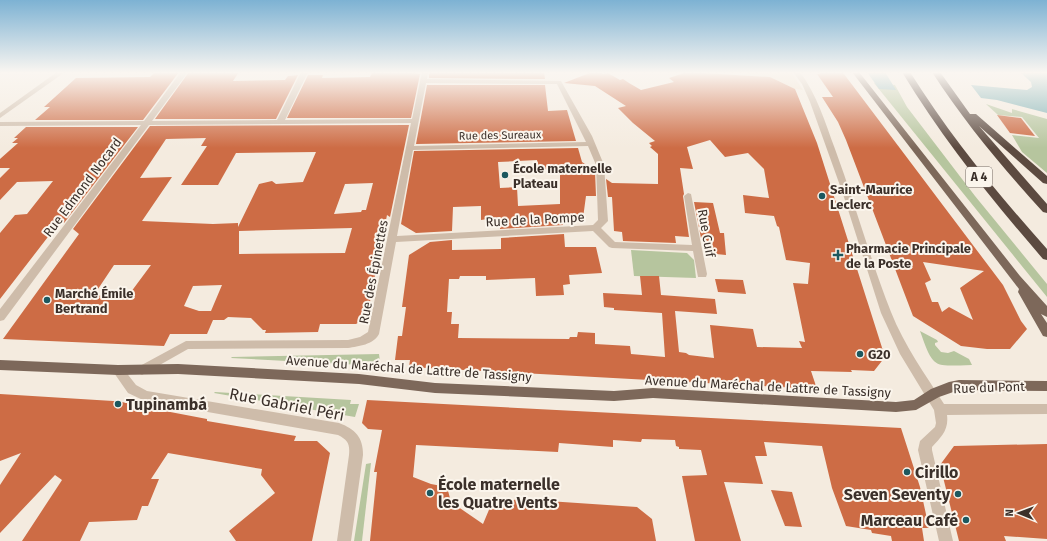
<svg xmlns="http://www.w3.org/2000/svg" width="1047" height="541" font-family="'Fira Sans',sans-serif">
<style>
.green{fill:#b6c59e}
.plaza{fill:#edddc6}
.water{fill:#7cafb3}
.building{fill:#cd6c45;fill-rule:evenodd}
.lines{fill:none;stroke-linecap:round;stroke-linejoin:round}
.minor{fill:#cebcaa;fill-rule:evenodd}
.major{fill:#7d685a;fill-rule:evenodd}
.highway{fill:#5c4a40;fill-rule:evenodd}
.poi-dot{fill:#1c585f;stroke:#fbf5ec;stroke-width:1.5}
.labels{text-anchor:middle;stroke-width:4;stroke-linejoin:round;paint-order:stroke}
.far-street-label{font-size:11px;fill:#3b302a;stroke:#fbf5ec}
.shield{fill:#fbf5ec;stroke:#756b64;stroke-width:1}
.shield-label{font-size:12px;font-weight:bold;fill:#3b302a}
.poi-label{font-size:13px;font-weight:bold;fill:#3b302a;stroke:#fbf5ec;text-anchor:start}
.street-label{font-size:13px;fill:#3b302a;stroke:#fbf5ec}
.near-poi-label{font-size:16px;font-weight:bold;fill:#3b302a;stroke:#fbf5ec;text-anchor:start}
.near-street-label{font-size:16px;fill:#3b302a;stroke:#fbf5ec}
</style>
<rect width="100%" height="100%" fill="#f4ebdf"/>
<g class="green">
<polygon points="874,83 895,85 907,107 975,196 1047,284 1047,297"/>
<polygon points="986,104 1012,113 1012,109 1047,119 1047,173 1022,152 1012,135 1039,138 1022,117 998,115"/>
<polygon points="631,250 687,253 694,260 696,278 634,276"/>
<path d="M920,331L937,340L938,342L935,343V345L941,352L948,353L954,351L969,359L972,365C933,366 934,370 920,331Z"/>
<polygon points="379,354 380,362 363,361 362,365 231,358 232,357"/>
<polygon points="215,392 351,400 350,404 359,404 355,417 214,393"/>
<polygon points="371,463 362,541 354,541 366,464"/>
</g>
<polygon class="plaza" points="749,72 791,72 803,90 795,89 770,77 735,79"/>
<g class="water">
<polygon points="867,72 885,72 896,90 879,89"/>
<polygon points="1020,72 1047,72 1047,113 997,100 981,98 971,85 1027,90 1032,87 1031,82"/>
</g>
<g class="building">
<polygon points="155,72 179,72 143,120 35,120 50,107 44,107 76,78 150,77"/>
<polygon points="189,72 239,72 233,81 285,80 288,76 298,75 276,119 155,119"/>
<polygon points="404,72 420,74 411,118 287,118 308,75 323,75 322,78 370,77 372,73"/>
<polygon points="432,72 544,72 545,79 429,78 429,74"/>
<polygon points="592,72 600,72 603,74 608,73 620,80 623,79 629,83 641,90 674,82 669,78 687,72 770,77 795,89 817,143 885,357 874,371 851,370 852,372 811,371 817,389 409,367 410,360 395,360 398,336 402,336 406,307 402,307 409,255 430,242 452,240 452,250 501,249 501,238 564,234 565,247 596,247 602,273 569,275 570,284 563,285 564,295 536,296 535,278 486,280 486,276 460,276 459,279 449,279 447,312 452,312 451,324 459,324 458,338 569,339 570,337 577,337 578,332 595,333 595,344 630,346 631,354 665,357 662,313 614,310 614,308 604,307 603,293 642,295 640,276 659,276 661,295 715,299 717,314 675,311 679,352 686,353 689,355 714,358 710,325 753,329 757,347 802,348 799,341 805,342 793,283 808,284 810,263 786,260 779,227 777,226 774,216 745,213 743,195 769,198 764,169 748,153 725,157 710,140 687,147 693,169 680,168 684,194 683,196 689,237 675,236 676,243 623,241 622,232 614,231 612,197 608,197 606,179 612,183 658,184 658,154 650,147 652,146 649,143 655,141 633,123 618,108 626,106 595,86 564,83"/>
<path d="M819,72H841L844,74L1003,285L1021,321L1027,329L1010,349H987L961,346L913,316L846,140L838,122L822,97H833L817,74H820ZM923,262L984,271L960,288L973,320L949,307L942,312L938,302H932L925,283L931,280Z"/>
<polygon points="427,85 545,85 548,111 567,110 576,141 416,144"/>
<polygon points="997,115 1021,118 1035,136 1010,133"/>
<path d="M409,125L390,217L387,215L367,317L356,324H320L318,332L265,333L266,330H263L251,318L228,317L224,320H213L207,334H170L164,346L3,339L79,234L73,229L150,126ZM206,138L201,146H207L181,185H218L236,153L316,152L303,182L276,184L272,181L259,184L238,227V223L213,224L142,221L172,177L140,178L166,139ZM373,183L366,210H362L361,212L334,214L345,184ZM352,228L345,253L239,254V231ZM114,265H151L128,296L94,295ZM222,285L211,311H199L184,306L193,286Z"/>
<polygon points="26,127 138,127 64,223 61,220 0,299 0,233 15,215 27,214 53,181 17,182 0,200 0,178 10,168 0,168 0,159 18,143 12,143 18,138 14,138"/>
<path d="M578,148L582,162L595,171L596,196H586L583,218L579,222L562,223L563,225L500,229V217L481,220V206L453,207L452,231L416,233L401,224L414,151ZM537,160L538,169L560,170V204L518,206L517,187L500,188L498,162Z"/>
<polygon points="694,202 713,203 720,233 724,233 726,255 706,253 703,238 701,238"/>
<polygon points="715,279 743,280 746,294 718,292"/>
<polygon points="0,394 113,401 145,405 144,407 207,419 207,421 296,436 294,441 317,441 330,453 312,541 236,541 229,531 275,493 261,475 262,469 168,453 151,479 159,479 148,506 142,506 137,520 89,522 80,541 22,541 62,480 55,475 0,533 0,485 21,453 0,461"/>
<polygon points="367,400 901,428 920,487 929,528 922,528 924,541 892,541 891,536 872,533 871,530 846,526 832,488 822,446 764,442 767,456 755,456 763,484 724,482 741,541 695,541 682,476 707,475 701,450 679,449 679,447 676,446 675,440 642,439 641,442 613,440 613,447 559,443 558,452 416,445 413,477 431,484 447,487 451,502 483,524 491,505 518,499 637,507 652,519 656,541 370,541 377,472 374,472 382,430 368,429 362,423"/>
<polygon points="1047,444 1047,539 1004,536 1006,541 959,541 940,465 954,446"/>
<polygon points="771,490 792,492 802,527 785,526"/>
</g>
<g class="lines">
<g class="minor">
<polygon points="57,72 65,72 0,118 0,113"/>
<path d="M181,72H188L152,121L277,120L301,72H308L285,120L412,119L422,72H428L427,79L561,81L592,136L604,165L608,221L601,228L615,242L692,245L684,196L688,193L691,194L707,274L706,277H698L693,251L612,248L609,247L593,231L396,242L379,334C373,345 359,346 348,348L188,349L142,375L138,373L136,370L138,367L186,341L348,340L360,337L368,332L411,123L149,125L4,320L0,321V309L141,125L0,126V122L144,121ZM426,83L557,84L586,142L414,146ZM588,146L596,165L598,220L593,225L397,236L413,150Z"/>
<path d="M793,72H800C817,95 825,122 835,149C855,203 870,259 891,312C904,345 925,374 944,404H1047V414L947,415C949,430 941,437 932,447V450L953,541H939L918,450L920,441L935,427L936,423L934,410L900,354L881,313L843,194L810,102L802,84Z"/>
<path d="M118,365L122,367L136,385L147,391L339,423C355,429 363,437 363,455L351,541H337L349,455C350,444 348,440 338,435L145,401L128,393L112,370L114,367Z"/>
</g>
<g class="major">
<polygon points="852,72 859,72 1020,276 1047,306 1047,317 1041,314 1047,323 1047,337 1043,336 1018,292 1019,289"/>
<polygon points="0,360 118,365 178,364 359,374 435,383 614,391 653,388 896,402 914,400 931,389 949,382 959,380 1047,381 1047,391 959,390 939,397 916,410 896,412 653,398 614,401 435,393 359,384 178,374 118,375 0,370"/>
</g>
<g class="highway">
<path d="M902,72H910C950,136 997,193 1047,249V260L1043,259C992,200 943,140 902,72Z"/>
<path d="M932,72H940L970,114H976L1047,176V184L1043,183L979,126L1047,204V213L1043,212C1003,168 965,123 932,72Z"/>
</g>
</g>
<linearGradient id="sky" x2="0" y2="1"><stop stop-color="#7db2d3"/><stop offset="0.49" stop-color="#faf6f1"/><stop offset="1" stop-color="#faf6f1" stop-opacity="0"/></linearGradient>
<rect width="1047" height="148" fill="url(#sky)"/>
<g class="poi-dot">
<circle cx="505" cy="175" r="4"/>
<circle cx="822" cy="196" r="4"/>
<path d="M836 249h4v4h4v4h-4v4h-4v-4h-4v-4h4z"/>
<circle cx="47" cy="300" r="4"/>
<circle cx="860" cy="354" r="4"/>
<circle cx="118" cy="404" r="4"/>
<circle cx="907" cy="472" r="4"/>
<circle cx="430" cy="493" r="4"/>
<circle cx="958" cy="494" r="4"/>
<circle cx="966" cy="520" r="4"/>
</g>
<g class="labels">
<g class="far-street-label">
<text transform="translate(500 135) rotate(-1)" y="4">Rue des Sureaux</text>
</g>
<rect class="shield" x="966" y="167" width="26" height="20" rx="3"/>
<g class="shield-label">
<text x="979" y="181">A 4</text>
</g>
<g class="poi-label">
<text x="513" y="173">École maternelle<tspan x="513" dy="15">Plateau</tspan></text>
<text x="830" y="194">Saint-Maurice<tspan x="830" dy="15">Leclerc</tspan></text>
<text x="846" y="253">Pharmacie Principale<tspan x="846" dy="15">de la Poste</tspan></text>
<text x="55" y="298">Marché Émile<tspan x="55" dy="15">Bertrand</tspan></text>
<text x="868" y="359">G20</text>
</g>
<g class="street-label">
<text transform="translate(82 187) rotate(-53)" y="5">Rue Edmond Nocard</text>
<text transform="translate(535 219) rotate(-3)" y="5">Rue de la Pompe</text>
<text transform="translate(707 233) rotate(80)" y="5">Rue Cuif</text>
<text transform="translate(373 272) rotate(-79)" y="5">Rue des Épinettes</text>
<text transform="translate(409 368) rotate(4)" y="5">Avenue du Maréchal de Lattre de Tassigny</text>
<text transform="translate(768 386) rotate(3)" y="5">Avenue du Maréchal de Lattre de Tassigny</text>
<text transform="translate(989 387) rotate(-2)" y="5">Rue du Pont</text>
</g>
<g class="near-poi-label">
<text x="126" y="410">Tupinambá</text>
<text x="915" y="478">Cirillo</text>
<text x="438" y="490">École maternelle<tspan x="438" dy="18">les Quatre Vents</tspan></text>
<text x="950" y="500" text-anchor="end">Seven Seventy</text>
<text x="958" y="526" text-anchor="end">Marceau Café</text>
</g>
<g class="near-street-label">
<text transform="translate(287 404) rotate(11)" y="6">Rue Gabriel Péri</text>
</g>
</g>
<g transform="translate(1019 513) rotate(271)" stroke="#fbf5ec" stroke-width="3" paint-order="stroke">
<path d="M0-3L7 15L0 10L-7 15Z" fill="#3b302a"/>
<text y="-6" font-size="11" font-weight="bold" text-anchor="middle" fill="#3b302a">N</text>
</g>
</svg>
